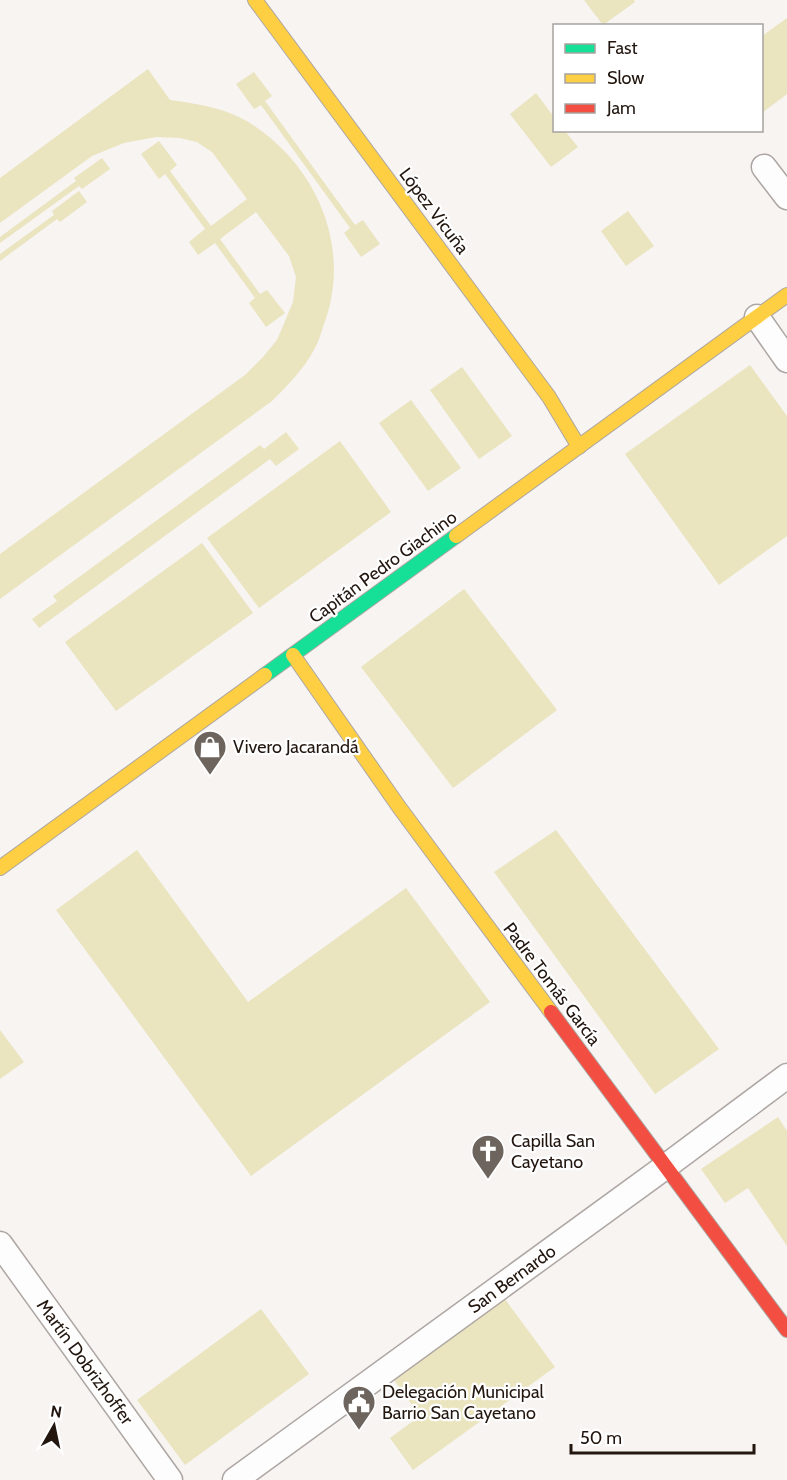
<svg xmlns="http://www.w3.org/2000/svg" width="787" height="1480" font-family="Cabin,sans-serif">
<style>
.green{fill:#eae4bf}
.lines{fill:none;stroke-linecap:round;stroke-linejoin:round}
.street-casing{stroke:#ada6a2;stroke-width:27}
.fast-casing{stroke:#ada6a2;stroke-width:16}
.slow-casing{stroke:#ada6a2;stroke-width:16}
.jam-casing{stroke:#ada6a2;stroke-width:16}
.street{stroke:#fefdfd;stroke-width:24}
.fast{stroke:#16e098;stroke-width:14}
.slow{stroke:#ffcf43;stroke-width:14}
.jam{stroke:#f24e42;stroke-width:14}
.labels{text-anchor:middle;stroke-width:4.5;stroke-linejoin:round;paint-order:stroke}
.street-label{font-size:18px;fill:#22160f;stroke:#fff}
.poi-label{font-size:18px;fill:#22160f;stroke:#fff;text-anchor:start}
</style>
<rect width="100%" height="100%" fill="#f7f4f2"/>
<g class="green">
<polygon points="584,0 634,0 635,2 603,25"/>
<polygon points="787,18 787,94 762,113 762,36"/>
<path d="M148,69L170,100C200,104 231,109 256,127C321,172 352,253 323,327C321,334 318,342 315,348C304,369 288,385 272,401L0,599V554L245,375L263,357L277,340L293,302L296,277L289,256L256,212L220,239L260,294L267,290L285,313L266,327L249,303L255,298L215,243L198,255L189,242L205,229L165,174L159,179L141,154L159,141L177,165L170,171L211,226L247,199L212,152L197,142L180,138L156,137L124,143L92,156L0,223V178Z"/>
<polygon points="254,72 272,96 265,101 355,225 363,220 380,244 361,257 344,233 350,228 261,105 254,109 236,84"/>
<polygon points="536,93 554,117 554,130 565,131 578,147 551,167 510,114"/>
<polygon points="102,158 110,169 82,189 79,186 0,243 0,237 76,181 74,178"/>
<polygon points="79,191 87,202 60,222 57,219 0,261 0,254 54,215 52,211"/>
<polygon points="628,211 654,246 626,266 601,231"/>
<polygon points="750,365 787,416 787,536 719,585 625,454"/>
<polygon points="462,367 512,436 479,459 430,390"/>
<polygon points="411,400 461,468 428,491 379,423"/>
<polygon points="286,432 299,449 276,466 270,459 39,628 32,619 57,601 53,596 260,445 264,449"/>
<polygon points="340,441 391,512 259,608 207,538"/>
<polygon points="202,543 253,613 116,711 65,642"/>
<polygon points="464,589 557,710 453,788 361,667"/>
<polygon points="556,830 719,1049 655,1094 494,872"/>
<polygon points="137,850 248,1002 406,888 490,1002 251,1176 56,910"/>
<polygon points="0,1030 24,1062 0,1079"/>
<polygon points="778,1117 787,1131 787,1246 748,1188 725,1203 701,1169"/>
<polygon points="502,1295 555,1367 413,1470 390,1438 420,1416 391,1376"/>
<polygon points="261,1309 309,1374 185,1465 137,1400"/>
</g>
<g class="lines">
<g class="street-casing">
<g id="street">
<polyline points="764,167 787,197"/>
<polyline points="757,317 787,360"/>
<polyline points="0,1244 170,1480"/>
<polyline points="235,1480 665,1167 787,1076"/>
</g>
</g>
<g class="fast-casing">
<polyline id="fast" points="265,675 456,536"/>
</g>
<g class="slow-casing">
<g id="slow">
<polyline points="255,0 549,397 579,447"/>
<polyline points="456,536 787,295"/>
<polyline points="293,655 399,807 551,1012"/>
<polyline points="0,868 265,675"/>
</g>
</g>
<g class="jam-casing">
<polyline id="jam" points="551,1012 787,1330"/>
</g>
<use href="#street" class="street"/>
<use href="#fast" class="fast"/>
<use href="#slow" class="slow"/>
<use href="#jam" class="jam"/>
</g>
<defs>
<g id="shop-pin" transform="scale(1.725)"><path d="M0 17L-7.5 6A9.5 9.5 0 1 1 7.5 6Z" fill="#6d645e" stroke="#fff"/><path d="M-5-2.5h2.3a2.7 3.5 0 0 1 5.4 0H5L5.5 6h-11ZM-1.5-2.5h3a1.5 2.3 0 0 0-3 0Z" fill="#fff"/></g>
<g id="church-pin" transform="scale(1.725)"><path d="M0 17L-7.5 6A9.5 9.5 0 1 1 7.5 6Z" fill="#6d645e" stroke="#fff"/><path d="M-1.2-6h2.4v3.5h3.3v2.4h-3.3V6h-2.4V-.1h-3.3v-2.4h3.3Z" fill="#fff"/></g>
<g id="civic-pin" transform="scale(1.725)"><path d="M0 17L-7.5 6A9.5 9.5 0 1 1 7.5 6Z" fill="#6d645e" stroke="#fff"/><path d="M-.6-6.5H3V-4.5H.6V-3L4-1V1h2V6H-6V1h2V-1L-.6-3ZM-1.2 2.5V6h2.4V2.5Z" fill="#fff"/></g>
</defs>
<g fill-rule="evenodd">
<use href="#shop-pin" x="210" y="747"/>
<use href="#church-pin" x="488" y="1151"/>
<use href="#civic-pin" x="359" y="1402"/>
</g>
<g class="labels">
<g class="street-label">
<text transform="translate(434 211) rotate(53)" y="6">López Vicuña</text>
<text transform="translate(383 567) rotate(-36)" y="6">Capitán Pedro Giachino</text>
<text transform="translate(552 984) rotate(53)" y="6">Padre Tomás García</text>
<text transform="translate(512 1279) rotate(-36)" y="6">San Bernardo</text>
<text transform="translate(85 1362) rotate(54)" y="6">Martín Dobrizhoffer</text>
</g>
<g class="poi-label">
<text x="233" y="753">Vivero Jacarandá</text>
<text x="511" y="1147">Capilla San<tspan x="511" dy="21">Cayetano</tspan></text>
<text x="382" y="1398">Delegación Municipal<tspan x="382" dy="21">Barrio San Cayetano</tspan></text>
</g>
</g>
<rect x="553" y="24" width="210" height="108" fill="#ffffff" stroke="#a7a29f" stroke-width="1.5"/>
<rect x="565" y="44" width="30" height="9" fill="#16e098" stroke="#a7a29f" stroke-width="1.5"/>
<text x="607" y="54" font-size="18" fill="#22160f">Fast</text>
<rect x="565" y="74" width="30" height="9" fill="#ffcf43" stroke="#a7a29f" stroke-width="1.5"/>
<text x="607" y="84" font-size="18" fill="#22160f">Slow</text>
<rect x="565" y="104" width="30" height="9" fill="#f24e42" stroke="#a7a29f" stroke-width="1.5"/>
<text x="607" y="114" font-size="18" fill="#22160f">Jam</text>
<g transform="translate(54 1426) rotate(9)" stroke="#ffffff" stroke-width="4.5" paint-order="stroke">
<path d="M0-4.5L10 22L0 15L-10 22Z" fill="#22160f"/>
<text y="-9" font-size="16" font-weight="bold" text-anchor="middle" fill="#22160f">N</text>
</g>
<path d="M571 1444v9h183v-9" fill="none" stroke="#22160f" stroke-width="3"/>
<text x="580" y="1444" font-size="18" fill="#22160f" stroke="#ffffff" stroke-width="4.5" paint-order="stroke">50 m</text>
</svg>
